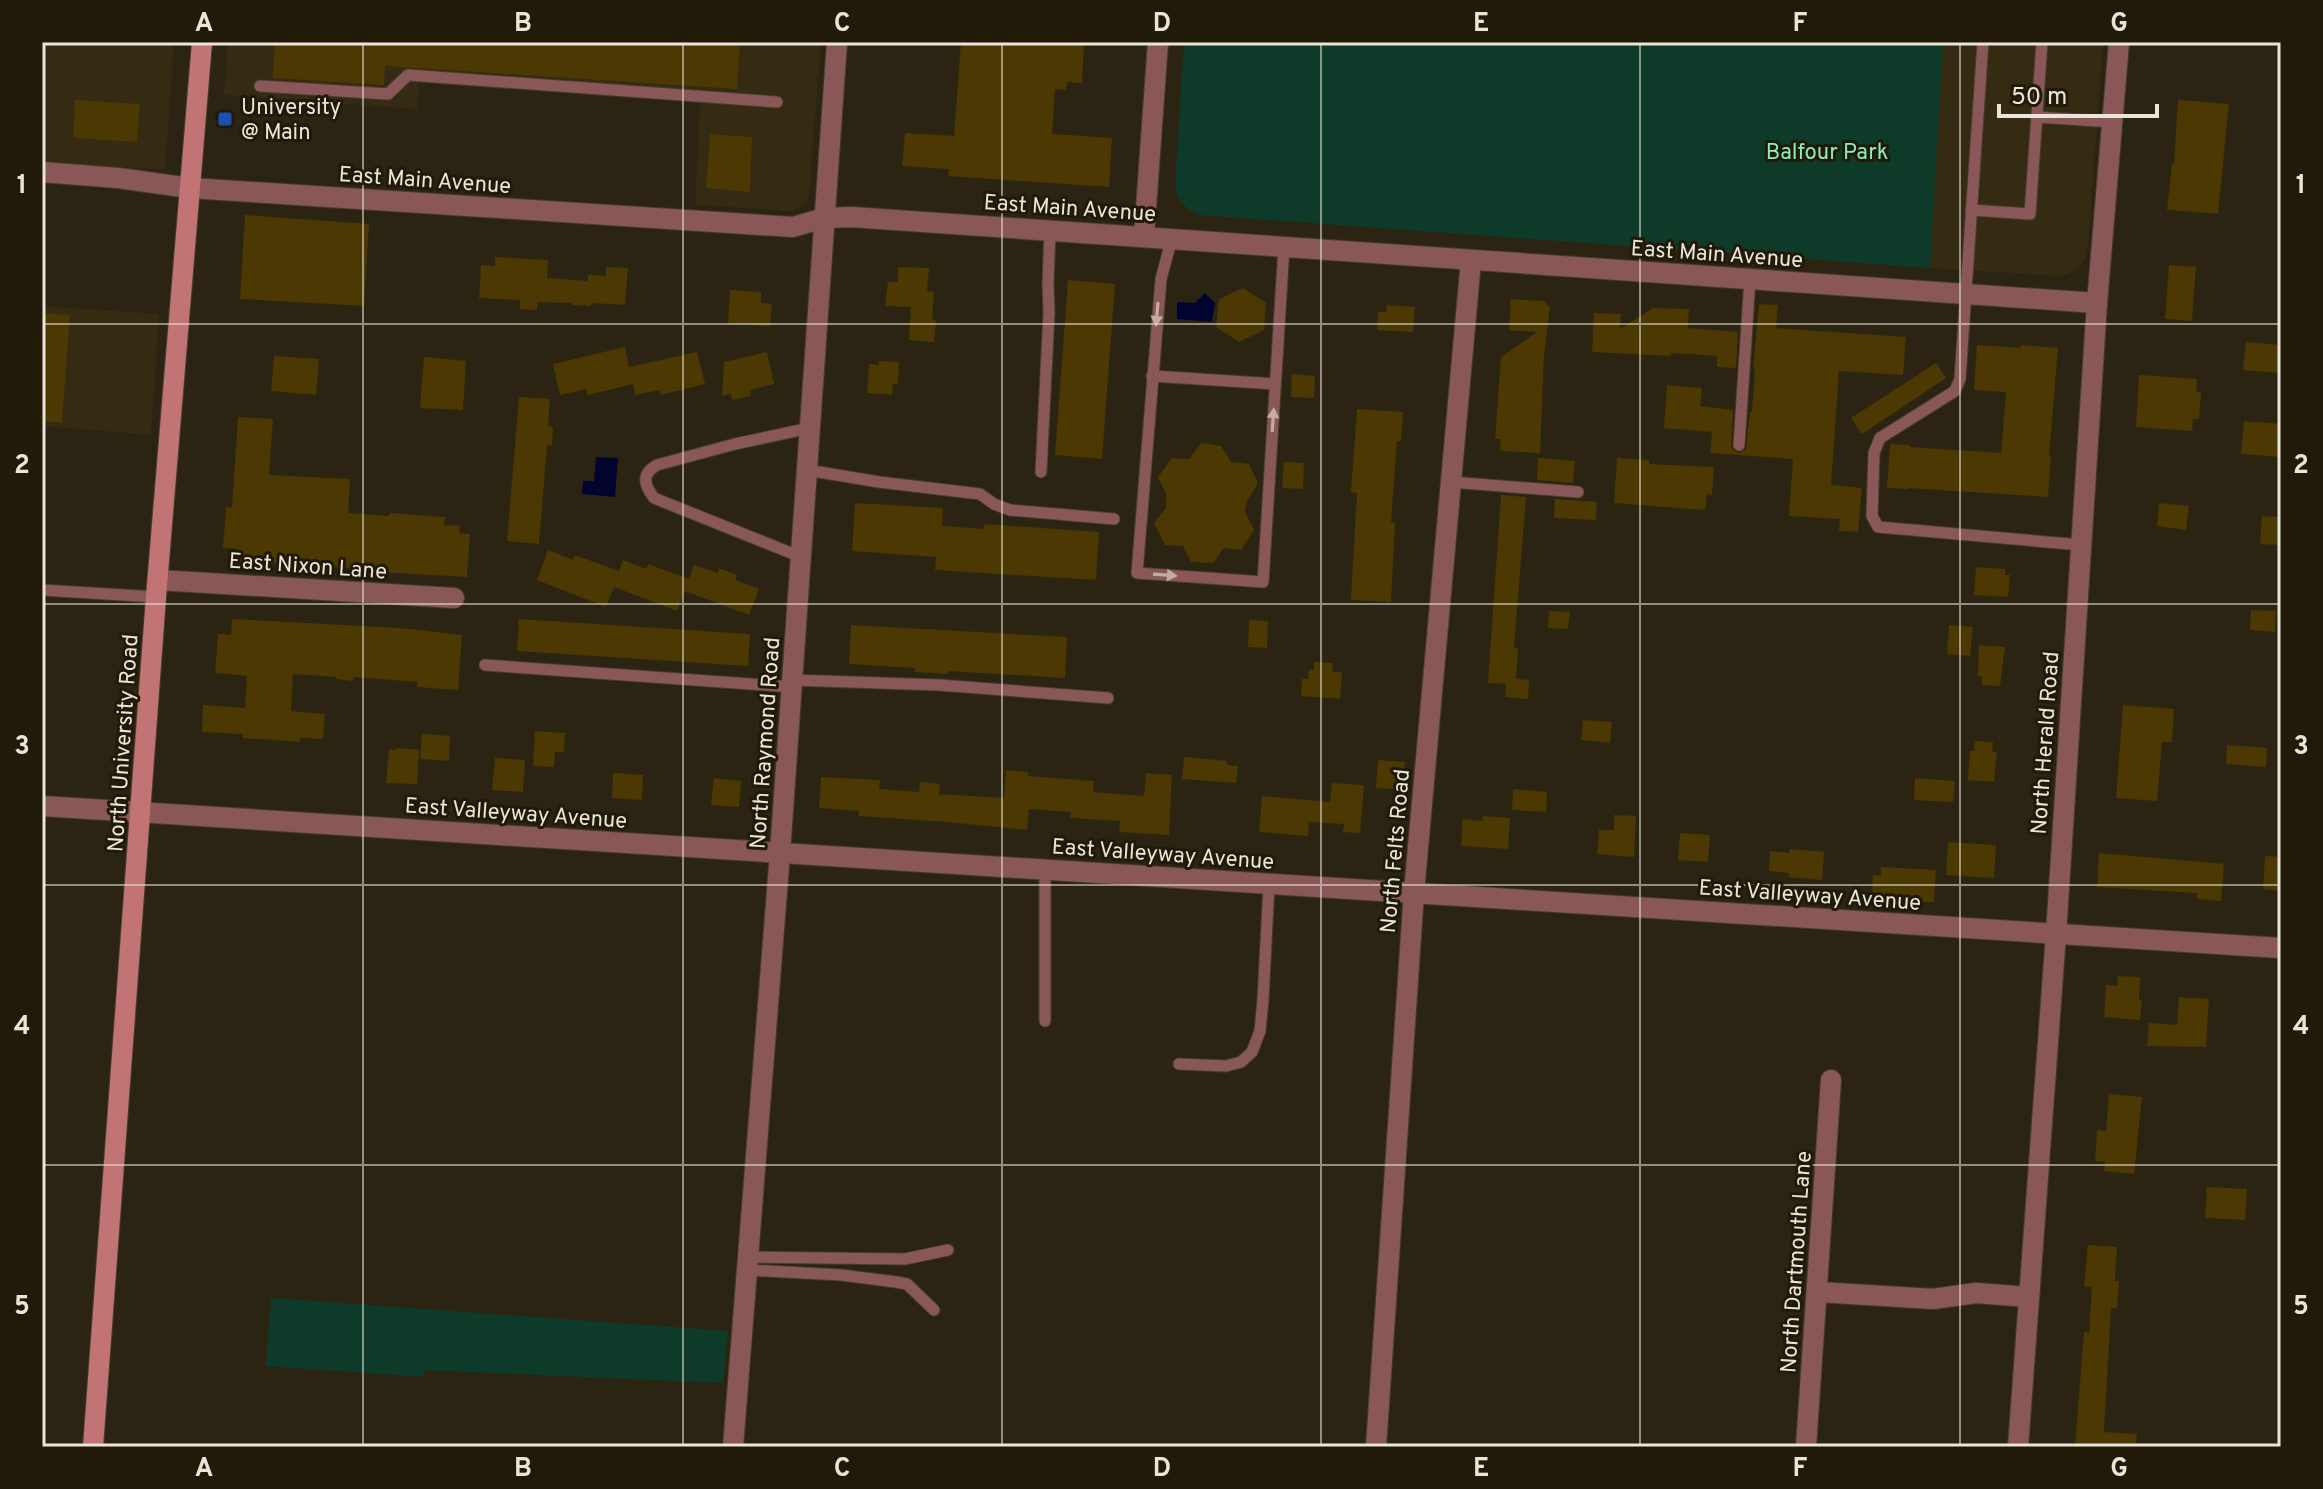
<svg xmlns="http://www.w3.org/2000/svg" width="2323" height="1489" font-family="Overpass,sans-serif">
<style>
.built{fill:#352a12}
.green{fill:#0e3b29}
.water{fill:#00042f}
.building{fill:#4b3803}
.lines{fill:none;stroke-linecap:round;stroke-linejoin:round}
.lane-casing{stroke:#473f2e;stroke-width:13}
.street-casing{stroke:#473f2e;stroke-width:22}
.secondary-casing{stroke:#473f2e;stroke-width:22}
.lane{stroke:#895758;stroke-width:11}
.street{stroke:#895758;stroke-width:20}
.secondary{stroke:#c27374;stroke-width:20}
.oneway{fill:#c3aca6}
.grid{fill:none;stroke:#eae5da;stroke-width:2;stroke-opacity:0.55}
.transit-dot{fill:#1a4fb4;stroke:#221a09;stroke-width:3}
.labels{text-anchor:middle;stroke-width:6;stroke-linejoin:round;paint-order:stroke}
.poi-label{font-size:22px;fill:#eae5da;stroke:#221a09;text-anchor:start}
.park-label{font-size:22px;fill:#88eebf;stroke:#221a09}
.street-label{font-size:22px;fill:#eae5da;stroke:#221a09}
.neatline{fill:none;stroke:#eae5da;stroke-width:3}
.grid-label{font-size:26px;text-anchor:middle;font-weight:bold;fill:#eae5da}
</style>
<rect width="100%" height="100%" fill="#2c2412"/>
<g class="built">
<polygon points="42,42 174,42 165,170 42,162"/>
<polygon points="227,42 821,42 809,196 804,206 790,211 695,205 700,103 419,83 417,109 224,95"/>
<polygon points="1943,42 2103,42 2088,247 2084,261 2077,270 2061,276 1930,268"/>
<polygon points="42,306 159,314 151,435 42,426"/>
</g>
<g class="green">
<path d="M1184,42H1943L1930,268L1200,215C1185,208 1178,202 1175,186Z"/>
<polygon points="271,1298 728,1331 723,1383 424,1370 423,1377 266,1366"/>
</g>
<g class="water">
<polygon points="1205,293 1215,303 1212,322 1177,319 1177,302 1195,303"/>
<polygon points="596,457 618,458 615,497 582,494 583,481 594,481"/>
</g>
<g class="building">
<polygon points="275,42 740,42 737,89 385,66 384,85 273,78"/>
<polygon points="961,42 1084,42 1082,83 1067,82 1066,90 1055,89 1052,134 1112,138 1109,187 948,176 949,169 902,166 905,133 954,136"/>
<polygon points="75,100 140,104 137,142 73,138"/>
<polygon points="2178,100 2229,104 2218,214 2167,210 2172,164 2174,165"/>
<polygon points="710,134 752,137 750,192 706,188"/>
<polygon points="245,215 369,224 364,306 240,299"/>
<polygon points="495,257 548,260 547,278 588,281 588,275 606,276 606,267 628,268 625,305 591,303 591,306 572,305 572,303 537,302 537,310 520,309 520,300 479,298 481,265 495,266"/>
<polygon points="2169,265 2196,267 2192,321 2165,319"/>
<polygon points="898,267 929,268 927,291 934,292 932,320 936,320 934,342 909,340 911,307 885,306 888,282 898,282"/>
<polygon points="1068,280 1115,284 1102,459 1055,455"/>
<polygon points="1243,288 1266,303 1264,330 1239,342 1216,327 1219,299"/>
<polygon points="730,290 761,292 761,303 772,304 770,326 728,324"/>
<polygon points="1511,299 1544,301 1550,307 1544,356 1540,453 1500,451 1501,439 1495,439 1501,357 1537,332 1509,330"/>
<polygon points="1759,304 1778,305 1776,328 1906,337 1903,375 1839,371 1831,485 1862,488 1858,532 1839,531 1840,519 1789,516 1793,459 1710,453 1712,432 1664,428 1667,385 1702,388 1700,406 1733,410 1731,448 1738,453 1746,450 1750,412 1752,412 1755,369 1753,369"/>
<polygon points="1387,305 1415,307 1413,332 1377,330 1378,312 1386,312"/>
<polygon points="1653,308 1689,309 1688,328 1738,332 1736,368 1717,367 1717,356 1671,353 1671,356 1592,352 1594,313 1621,314 1620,329"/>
<polygon points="42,313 70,315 62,423 42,421"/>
<polygon points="2246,342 2281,345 2280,373 2243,370"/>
<polygon points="1977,345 2021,348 2021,345 2058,348 2049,457 2051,457 2048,497 1908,488 1908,489 1887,488 1890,444 1910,445 1910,447 2001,453 2006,392 1974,390"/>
<polygon points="625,347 629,367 697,352 705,384 661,395 660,390 635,395 633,384 588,395 586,389 560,395 553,364"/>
<polygon points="767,352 774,384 750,390 751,396 732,400 731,394 722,396 724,362"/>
<polygon points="274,356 319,359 316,395 271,391"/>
<polygon points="424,357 466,361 463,410 420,408"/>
<polygon points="879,361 899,362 898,384 893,384 892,395 867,393 869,364 879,365"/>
<polygon points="1936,363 1946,378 1862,434 1851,418"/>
<polygon points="1292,374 1315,376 1314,398 1291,397"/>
<polygon points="2139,375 2197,379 2196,392 2201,392 2199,419 2193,419 2192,431 2136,427"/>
<polygon points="519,397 550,399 548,426 553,427 552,446 547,445 539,544 507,541"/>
<polygon points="1357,409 1403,412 1401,441 1397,441 1391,522 1395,523 1391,602 1351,600 1357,493 1351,492"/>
<polygon points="238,417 273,419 269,475 350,479 348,513 389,516 390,513 445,517 444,525 460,526 459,533 470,534 467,577 358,571 358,569 304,564 236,562 237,549 223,548 226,507 232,508"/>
<polygon points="2244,421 2281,424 2281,457 2241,454"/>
<polygon points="1201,443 1221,446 1231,462 1249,464 1258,483 1247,501 1245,512 1254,530 1241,550 1224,548 1213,563 1191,562 1183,546 1165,545 1154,523 1166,508 1166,494 1158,477 1172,458 1189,459"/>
<polygon points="1538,458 1575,461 1573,483 1537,480"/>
<polygon points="1617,458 1649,460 1649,464 1714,467 1712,495 1707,494 1705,510 1614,503"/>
<polygon points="1284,462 1304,463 1303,489 1282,488"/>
<polygon points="1501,495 1526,497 1514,648 1518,648 1516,679 1529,680 1528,699 1505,697 1506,684 1488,683"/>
<polygon points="1555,499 1597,502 1596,520 1554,518"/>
<polygon points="855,503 943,508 942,526 984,529 984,524 1099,532 1096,580 935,570 936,557 852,551"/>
<polygon points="2159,503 2189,506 2186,530 2157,526"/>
<polygon points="2262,516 2281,517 2281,545 2260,544"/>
<polygon points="548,550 573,560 575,555 619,571 623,560 646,569 648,564 689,579 694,565 718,573 719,568 737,575 735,580 759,589 749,615 685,591 677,611 614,587 606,607 537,580"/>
<polygon points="1976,567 2005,569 2005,575 2010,575 2008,597 1974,595"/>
<polygon points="2251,610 2276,611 2275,632 2250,630"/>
<polygon points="1549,611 1570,612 1568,629 1548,628"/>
<polygon points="232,619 400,628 462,635 458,690 417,687 418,682 354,677 353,681 336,679 336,677 293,674 291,711 325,714 323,739 300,738 300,742 243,738 243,734 202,732 203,705 245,708 247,676 215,673 218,634 231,635"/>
<polygon points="519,619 750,634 748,666 517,651"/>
<polygon points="1249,620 1268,621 1267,648 1248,647"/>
<polygon points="851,625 1067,637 1065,678 948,671 948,674 915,672 915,668 849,664"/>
<polygon points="1949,625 1973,627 1970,656 1947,654"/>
<polygon points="1979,645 2005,647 2000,686 1982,685 1982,677 1978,676"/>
<polygon points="1314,662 1333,663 1332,672 1342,672 1340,699 1301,696 1302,679 1308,679 1309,670 1314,670"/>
<polygon points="2123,705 2174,709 2172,742 2162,742 2157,801 2116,798"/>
<polygon points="1583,720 1612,722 1610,743 1581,740"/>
<polygon points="535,731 565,733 564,752 555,752 554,767 533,766"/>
<polygon points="422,734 450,736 449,761 420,759"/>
<polygon points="1975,741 1993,742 1992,752 1997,752 1994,782 1968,780 1970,751 1974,751"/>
<polygon points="2227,745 2267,748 2266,767 2226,764"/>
<polygon points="396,748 419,750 417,784 386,783 389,749 395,750"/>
<polygon points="1184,757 1227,761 1227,765 1238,766 1236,783 1182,779"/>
<polygon points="495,758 525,760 523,792 492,790"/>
<polygon points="1378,760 1405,762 1403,790 1376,788"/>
<polygon points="1006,770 1029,772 1028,776 1094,781 1093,792 1144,796 1146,773 1172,775 1169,835 1119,832 1120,821 1070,818 1071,812 1029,809 1027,830 947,822 859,816 859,811 819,808 821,777 880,780 879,789 919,792 920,782 940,784 939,794 1004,798"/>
<polygon points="613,773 643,775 642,800 612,798"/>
<polygon points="714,778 741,781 739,807 711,805"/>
<polygon points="1915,778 1955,781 1953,802 1914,800"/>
<polygon points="1332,783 1364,785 1360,833 1343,832 1344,824 1309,822 1308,836 1259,832 1262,796 1330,802"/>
<polygon points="1513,789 1547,792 1546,812 1512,810"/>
<polygon points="1614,815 1636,816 1634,857 1597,854 1599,830 1614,830"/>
<polygon points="1483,816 1510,818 1508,849 1461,846 1463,819 1483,821"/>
<polygon points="1680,833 1710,835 1708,862 1678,860"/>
<polygon points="1948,842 1996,845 1994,878 1946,875"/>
<polygon points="1790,849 1824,852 1822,880 1788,877 1789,873 1769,871 1770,851 1790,853"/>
<polygon points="2099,853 2224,864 2221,901 2197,899 2197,893 2097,887"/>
<polygon points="2265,856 2281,857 2281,891 2263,889"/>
<polygon points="1881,867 1936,870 1934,902 1872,899 1873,875 1881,875"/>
<polygon points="2118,976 2140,977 2139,1000 2142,1000 2140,1020 2104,1017 2106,985 2117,986"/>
<polygon points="2179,997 2209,999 2206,1047 2147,1046 2149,1023 2177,1025"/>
<polygon points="2109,1094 2142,1097 2134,1174 2104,1171 2105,1162 2095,1161 2097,1130 2106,1131"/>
<polygon points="2207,1187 2247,1189 2245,1220 2205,1218"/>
<polygon points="2088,1245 2117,1247 2115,1281 2119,1281 2117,1308 2111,1308 2104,1432 2137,1434 2136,1447 2075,1446 2084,1332 2089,1333 2092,1287 2084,1286"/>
</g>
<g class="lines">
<g class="lane-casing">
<g id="lane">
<polyline points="1983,42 1960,379 1955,391 1880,438 1874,453 1872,516 1878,527 2081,545"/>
<polyline points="260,86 388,94 408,75 777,102"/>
<polyline points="2037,117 2112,122"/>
<polyline points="1971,210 2030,214 2042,42"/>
<polyline points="1172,238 1161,279 1137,573 1263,582 1284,247"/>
<polyline points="1152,376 1275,384"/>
<polyline points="1739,445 1750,279"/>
<polyline points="807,470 879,482 980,494 994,504 1010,510 1114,519"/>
<polyline points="1041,472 1049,313 1048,284 1050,230"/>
<polyline points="1451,482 1578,492"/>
<path d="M801,557L654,498C644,485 641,474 657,465L735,444L810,428"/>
<polyline points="42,590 156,597"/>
<polyline points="485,665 792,687"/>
<polyline points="792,680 939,685 1108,698"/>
<polyline points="1045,1021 1045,870"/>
<polyline points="1179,1064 1226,1066 1241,1062 1252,1052 1260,1031 1263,1000 1269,884"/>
<polyline points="748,1257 905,1259 948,1250"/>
<polyline points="747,1270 841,1275 896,1282 907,1284 934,1310"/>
</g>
</g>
<g class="street-casing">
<g id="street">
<polyline points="42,172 118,178 190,188 793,227 824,218 851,217 2097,303"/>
<polyline points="1144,236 1158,42"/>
<polyline points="158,580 454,598"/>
<polyline points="42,806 2281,948"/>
<polyline points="1818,1292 1933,1299 1976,1293 2029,1297"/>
<polyline points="733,1447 780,853 837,42"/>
<polyline points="1376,1447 1414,892 1471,260"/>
<polyline points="1806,1447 1831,1080"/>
<polyline points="2018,1447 2056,934 2097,303 2119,42"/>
</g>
</g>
<g class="secondary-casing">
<polyline id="secondary" points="93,1447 156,597 202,42"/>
</g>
<use href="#lane" class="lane"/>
<use href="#street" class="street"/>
<use href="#secondary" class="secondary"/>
</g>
<defs><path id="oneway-solid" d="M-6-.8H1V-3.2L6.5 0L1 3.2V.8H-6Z" transform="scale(2)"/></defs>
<g class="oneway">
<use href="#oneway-solid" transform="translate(1157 314) rotate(95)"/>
<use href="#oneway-solid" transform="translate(1273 420) rotate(-86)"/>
<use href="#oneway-solid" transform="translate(1165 575) rotate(4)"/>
</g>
<path class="grid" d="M363,42V1447M683,42V1447M1002,42V1447M1321,42V1447M1640,42V1447M1960,42V1447M42,324H2281M42,604H2281M42,885H2281M42,1165H2281"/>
<rect class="transit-dot" x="217" y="111" width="16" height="16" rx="4"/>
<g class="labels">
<g class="poi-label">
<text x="241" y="114">University<tspan x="241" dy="25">@ Main</tspan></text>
</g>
<g class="park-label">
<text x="1827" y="159">Balfour Park</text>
</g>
<g class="street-label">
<text transform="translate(425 179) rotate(4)" y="8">East Main Avenue</text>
<text transform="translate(1070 207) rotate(4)" y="8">East Main Avenue</text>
<text transform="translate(1717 253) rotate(4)" y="8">East Main Avenue</text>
<text transform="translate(308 565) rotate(4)" y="8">East Nixon Lane</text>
<text transform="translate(122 743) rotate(-86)" y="8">North University Road</text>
<text transform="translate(764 743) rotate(-86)" y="8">North Raymond Road</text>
<text transform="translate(2044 743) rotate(-86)" y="8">North Herald Road</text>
<text transform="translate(516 812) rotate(4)" y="8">East Valleyway Avenue</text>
<text transform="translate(1394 851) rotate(-85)" y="8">North Felts Road</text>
<text transform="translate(1163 853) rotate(4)" y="8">East Valleyway Avenue</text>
<text transform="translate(1810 894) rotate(4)" y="8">East Valleyway Avenue</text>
<text transform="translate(1795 1262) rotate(-86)" y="8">North Dartmouth Lane</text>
</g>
</g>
<rect width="2323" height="1489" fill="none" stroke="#221a09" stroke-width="88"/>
<path d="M1999 104v12h158v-12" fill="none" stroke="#eae5da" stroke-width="4"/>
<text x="2011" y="104" font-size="24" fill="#eae5da" stroke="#221a09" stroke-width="6" paint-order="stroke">50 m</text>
<rect x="44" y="44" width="2235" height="1401" class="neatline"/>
<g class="grid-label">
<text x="204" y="31">A</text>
<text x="523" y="31">B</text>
<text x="842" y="31">C</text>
<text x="1162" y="31">D</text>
<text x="1481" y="31">E</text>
<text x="1800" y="31">F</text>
<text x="2119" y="31">G</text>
<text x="22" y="193">1</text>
<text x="2301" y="193">1</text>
<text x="22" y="473">2</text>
<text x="2301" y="473">2</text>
<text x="22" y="754">3</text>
<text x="2301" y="754">3</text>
<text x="22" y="1034">4</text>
<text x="2301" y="1034">4</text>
<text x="22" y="1314">5</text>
<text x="2301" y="1314">5</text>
<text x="204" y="1476">A</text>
<text x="523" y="1476">B</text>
<text x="842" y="1476">C</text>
<text x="1162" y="1476">D</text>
<text x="1481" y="1476">E</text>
<text x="1800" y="1476">F</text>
<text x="2119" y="1476">G</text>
</g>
</svg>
